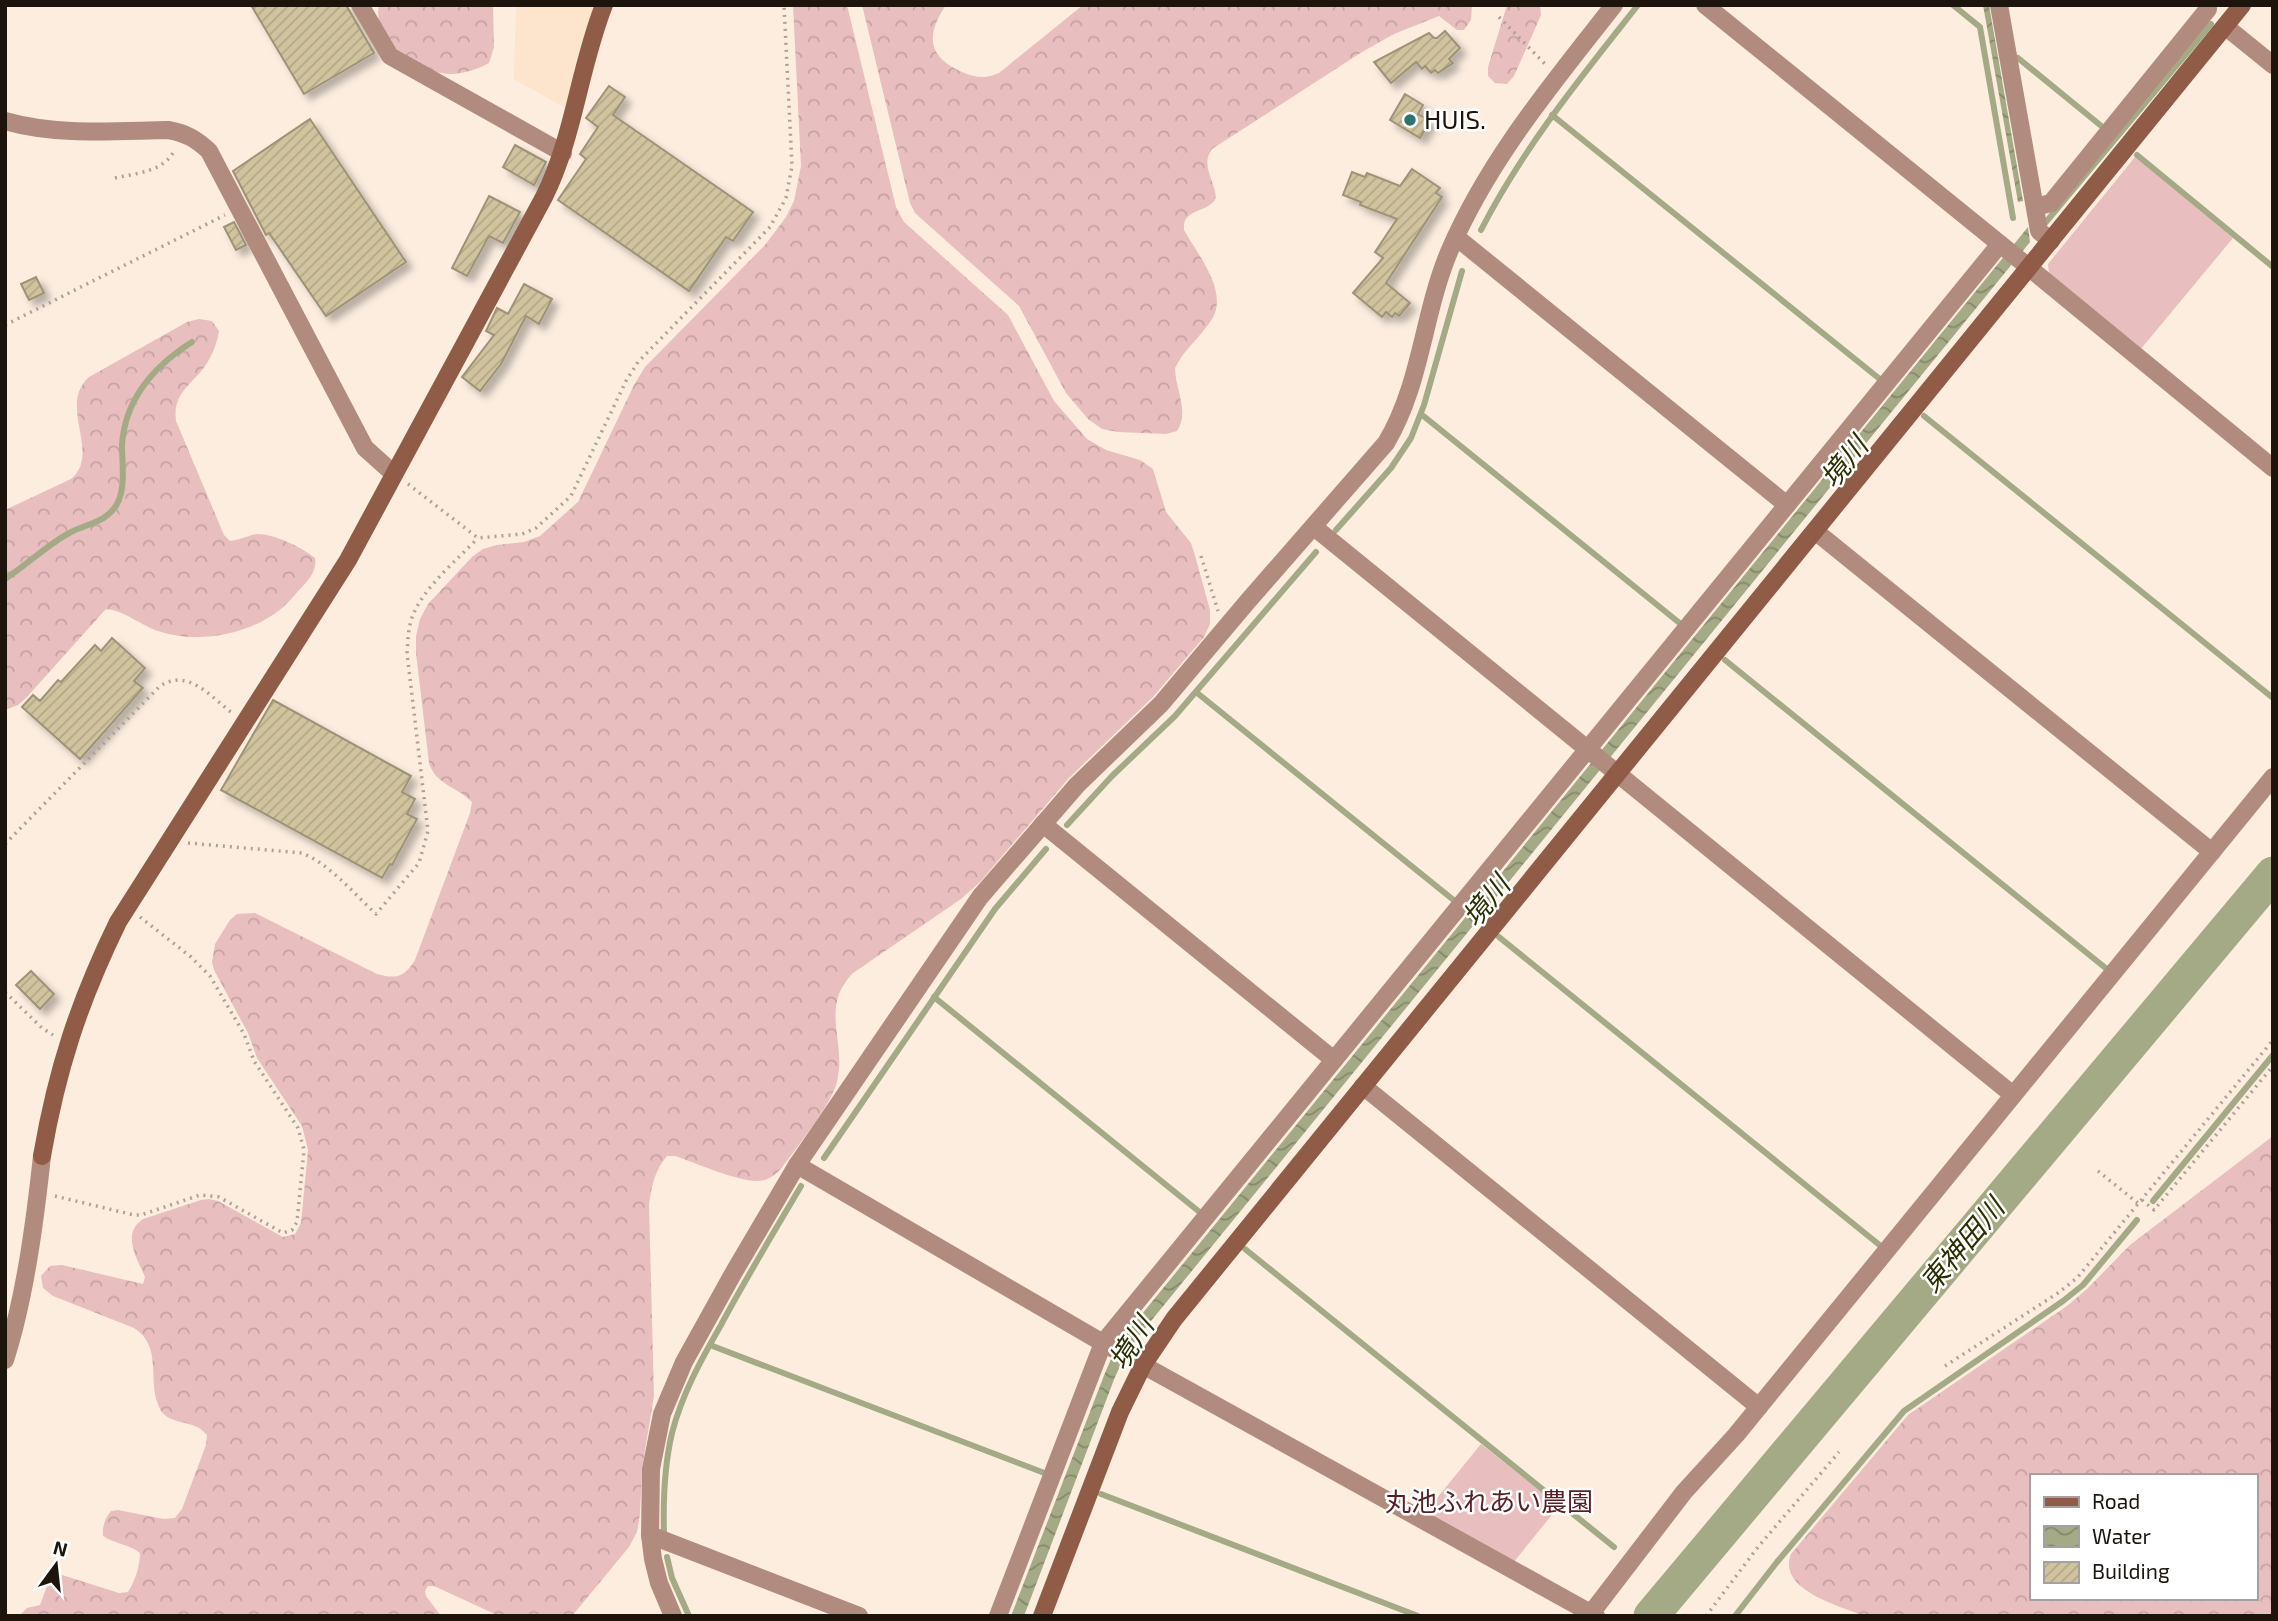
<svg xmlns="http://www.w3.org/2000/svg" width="2278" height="1621" font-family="'Exo 2','Noto Sans JP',sans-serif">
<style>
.built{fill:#fde4cd}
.forest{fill:url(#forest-crowns);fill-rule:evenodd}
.garden{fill:#e8bebf}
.water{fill:url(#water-waves)}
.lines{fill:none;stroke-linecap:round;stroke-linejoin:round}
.stream{stroke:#a4aa85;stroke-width:6}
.river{stroke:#a4aa85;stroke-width:35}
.building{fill:url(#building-hatch);stroke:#9d9377;stroke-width:2;filter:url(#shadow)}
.path{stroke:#aea195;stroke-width:3.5;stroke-dasharray:2 5;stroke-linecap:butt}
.street{stroke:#b18c7e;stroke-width:18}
.secondary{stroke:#905c48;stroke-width:18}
.poi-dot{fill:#2d756f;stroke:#fff;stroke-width:2.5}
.labels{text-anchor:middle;stroke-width:5;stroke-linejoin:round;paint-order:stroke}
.poi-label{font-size:26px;fill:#1d140c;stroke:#fff;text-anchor:start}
.park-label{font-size:26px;fill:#551f24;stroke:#fff}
.water-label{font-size:28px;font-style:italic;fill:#2b2f00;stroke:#fff}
</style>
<defs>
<pattern id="forest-crowns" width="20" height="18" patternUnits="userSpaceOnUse" patternTransform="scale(1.75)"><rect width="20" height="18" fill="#e8bebf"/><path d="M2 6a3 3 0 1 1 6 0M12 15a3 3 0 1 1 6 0" fill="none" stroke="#c7a2a3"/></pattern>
<pattern id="water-waves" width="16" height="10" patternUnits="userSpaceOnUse" patternTransform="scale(1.75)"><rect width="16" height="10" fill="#a4aa85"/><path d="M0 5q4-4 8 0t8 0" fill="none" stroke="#85896b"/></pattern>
<pattern id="building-hatch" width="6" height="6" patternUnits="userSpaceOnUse" patternTransform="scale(1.75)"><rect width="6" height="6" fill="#d0c39e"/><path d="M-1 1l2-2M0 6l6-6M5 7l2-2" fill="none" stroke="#b2a787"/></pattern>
<filter id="shadow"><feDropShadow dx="6" dy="6" stdDeviation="3.5" flood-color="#0004"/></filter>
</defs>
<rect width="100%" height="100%" fill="#fceddf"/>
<polygon class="built" points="516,5 594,5 565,108 514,79"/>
<g class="forest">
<path d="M379,5H493L494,47L489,63C474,71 458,76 441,73C412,68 372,37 379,5Z"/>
<path d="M793,5H847L896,207L904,222L1008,315L1054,401L1087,439L1106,450L1140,460L1153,469L1166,512L1191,543L1194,552L1210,610V624L1204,637L1153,697L1069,778L980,882L961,899L853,973C819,1007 847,1042 837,1082C831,1105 796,1148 781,1169C774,1176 767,1181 757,1181C736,1181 696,1163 675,1156H667C655,1169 651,1188 649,1205L654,1396L642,1468L640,1514L637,1532L629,1547L572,1616H499L434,1586H428L425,1591L426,1596L441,1616H19L27,1608L40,1605L50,1578L53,1574H59L119,1593L128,1592C135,1581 140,1566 140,1553C129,1544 115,1544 103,1536C102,1527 105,1518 111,1511L118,1510L164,1519L175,1518L182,1509L206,1445L207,1435C207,1435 200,1428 199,1428C187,1421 167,1423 160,1409C146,1382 164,1347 134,1328L53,1296L43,1288L41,1276L50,1266L62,1265L143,1284L145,1277C137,1258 121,1234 143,1219L201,1200L209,1199L218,1201L283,1237L295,1234L301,1223L308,1150L302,1126L257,1058L248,1033L214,970L212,962L215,944L230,920L237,914L255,913L377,974C396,979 404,978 415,960L470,813L472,802C456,786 436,785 429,763L416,653V636L420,619L428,604L472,557L483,549L497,545L524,542L540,536L578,502L634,385L645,367L765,245L786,217L794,201L801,166Z"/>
<path d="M862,5H946C925,36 928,57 962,72C977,78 985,79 999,73L1083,5H1472L1471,20L1464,30H1457L1439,16L1394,34L1362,52L1212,149C1200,165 1215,181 1216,198C1208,214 1182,207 1184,230C1198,255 1229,292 1212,319C1201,337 1184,349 1175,368C1175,389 1190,412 1177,431L1166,434L1118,432L1102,429L1088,419L1066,393L1019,306L915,213L910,203Z"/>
<polygon points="1507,5 1540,5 1541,15 1514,76 1507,84 1495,83 1488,76 1488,67"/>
<path d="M199,319L212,321L219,331C217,343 213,353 207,363C193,385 172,392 176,421L224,535L230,541C240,540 248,535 257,534C275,534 301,547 315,558C318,574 302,586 292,598C262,633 201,646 158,631C144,627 117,606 105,610L26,698L18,705L5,710V510L71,479C102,453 57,406 89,377L187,322Z"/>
<path d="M2273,1136V1616H1864C1840,1606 1777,1590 1791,1554L1908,1415L2067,1306L2087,1289L2130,1245ZM2031,1476H2255V1598H2031Z"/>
</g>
<g class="garden">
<polygon points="2135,157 2233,238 2140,350 2049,274 2048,264"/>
<polygon points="1481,1444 1559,1506 1513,1563 1424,1514"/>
</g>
<g class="water">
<polygon points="1983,5 1989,5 2023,201 2018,202"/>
<polygon points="2028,227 2030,242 1138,1337 1125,1356 1115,1377 1024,1616 1011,1616 1105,1373 1115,1350 1129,1330"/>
</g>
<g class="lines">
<g class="stream">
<polyline points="1953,5 1980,27 2013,218"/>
<polyline points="2018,58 2105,129"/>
<polyline points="1552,115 1881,380"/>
<polyline points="2137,155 2273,267"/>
<polyline points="2046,222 2211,24"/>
<path d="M1481,230C1523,148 1581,77 1638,5"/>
<polyline points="1421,414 1682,625"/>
<polyline points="1924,416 2273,698"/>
<polyline points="1336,530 1391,468 1411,438 1424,405 1462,271"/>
<path d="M5,579C28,564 48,544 71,532C87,524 107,522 117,504C126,488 122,463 122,445C125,398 154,366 192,342"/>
<polyline points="1725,660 2108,970"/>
<polyline points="1196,692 1456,902"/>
<polyline points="1067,825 1112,776 1175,716 1316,552"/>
<polyline points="1499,937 1882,1247"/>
<polyline points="934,997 1202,1214"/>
<polyline points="824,1158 995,909 1046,849"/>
<polyline points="2153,1201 2273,1055"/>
<polyline points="1245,1249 1614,1547"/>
<polyline points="710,1345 1047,1474"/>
<polyline points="1101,1494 1418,1616"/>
<path d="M664,1534C663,1500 664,1467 672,1433C682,1394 701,1360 721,1325C746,1278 774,1232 801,1186"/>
<polyline points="667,1557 672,1578 689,1616"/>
<polyline points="1735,1616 1777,1562 1904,1411 2063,1301 2083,1285 2137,1220"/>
</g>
<polyline class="river" points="1651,1616 2273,874"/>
</g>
<g class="building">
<polygon points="251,5 346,5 374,53 304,94"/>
<polygon points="1445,31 1460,48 1449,59 1453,63 1438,73 1435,70 1431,73 1425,66 1422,69 1416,62 1391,83 1374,62 1429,33 1434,38 1437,38"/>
<polygon points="609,86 625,97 613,115 753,212 733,241 726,237 689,291 558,200 586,159 580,154 598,127 586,118"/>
<polygon points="1405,94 1423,105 1418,114 1430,121 1420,138 1390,120"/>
<polygon points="310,119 406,262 326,316 269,233 266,235 233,171"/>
<polygon points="515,145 546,162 534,185 503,167"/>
<polygon points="1412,169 1440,188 1436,193 1442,197 1386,283 1410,303 1399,316 1395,313 1392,317 1386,312 1382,317 1353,293 1383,258 1375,252 1397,219 1360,205 1361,202 1343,195 1352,172 1365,177 1367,173 1400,186"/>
<polygon points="489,196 520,212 503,243 489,236 467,276 452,268"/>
<polygon points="234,222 246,245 236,250 224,227"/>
<polygon points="36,277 44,293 29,300 21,284"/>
<polygon points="524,284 552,299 539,324 526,316 501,364 480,391 462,377 494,335 486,331 497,308 508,314"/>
<polygon points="112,638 145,668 134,681 143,688 80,759 22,707 33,695 40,701 58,680 61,682 95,645 101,651"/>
<polygon points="273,700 411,776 402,792 415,799 407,814 417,819 392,865 390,864 382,878 221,790"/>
<polygon points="31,971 54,994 40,1009 16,985"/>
</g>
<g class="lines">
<g class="path">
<polyline points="1499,17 1546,65"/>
<path d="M115,178C137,173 163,172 174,151"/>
<polyline points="5,325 225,215"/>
<polyline points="408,484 478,538 522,534 536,528 571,496 626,381 638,362 770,227 786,198 792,166 784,5"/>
<polyline points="1201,556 1218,611"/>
<path d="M188,843L302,853C331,865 353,893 376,914L419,863L428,831L407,653C408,640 408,627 413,615C424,587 458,559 478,538"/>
<path d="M5,844L160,686C188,668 210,696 232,713"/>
<polyline points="5,992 42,1028 53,1035"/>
<polyline points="2098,1171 2139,1204"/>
<polyline points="55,1196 134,1215 141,1215 200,1195 219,1197 283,1233 292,1230 297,1222 304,1150 298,1128 254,1061 244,1034 210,976 191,957 140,917"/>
<polyline points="2142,1200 2154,1210 2273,1066"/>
<polyline points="1945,1366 2058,1293 2077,1278 2273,1040"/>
<polyline points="1706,1616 1758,1547 1839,1452"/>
</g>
<g class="street">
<polyline points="360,5 390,56 563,153"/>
<polyline points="1705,5 2021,261 2273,468"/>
<polyline points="1999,5 2039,231 2051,241"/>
<polyline points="2226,27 2273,65"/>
<path d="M5,121C58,136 113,131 168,130C186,133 196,139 209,151L365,448L394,474"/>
<polyline points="2035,207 2051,203 2208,9"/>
<polyline points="1456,237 1787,505"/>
<polyline points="1314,527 2013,1095"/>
<polyline points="1815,531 2212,852"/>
<polyline points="1043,824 1334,1060"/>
<polyline points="1363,1086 1759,1407"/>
<polyline points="797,1165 1103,1343 1596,1616"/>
<path d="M5,1360C25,1298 35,1221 42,1156"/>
<polyline points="650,1535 859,1616"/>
<path d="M673,1616L659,1583L653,1559L650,1535L651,1469L662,1414L684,1362L734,1272L797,1165L980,897L1077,785L1161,704L1248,601L1386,443C1421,385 1423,314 1449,252C1488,160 1553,83 1614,5"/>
<polyline points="998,1616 1103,1343 2000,244"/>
<polyline points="1589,1616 1684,1492 1736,1435 2273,777"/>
</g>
<g class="secondary">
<path d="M42,1156C57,1069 79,1002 118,922L348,560L544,197C574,137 579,68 604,5"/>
<polyline points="1042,1616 1120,1412 1143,1365 1174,1319 2242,5"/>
</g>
</g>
<circle class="poi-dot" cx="1410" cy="120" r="7"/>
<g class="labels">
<g class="poi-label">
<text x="1424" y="129">HUIS.</text>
</g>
<g class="park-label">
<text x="1489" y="1511">丸池ふれあい農園</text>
</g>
<g class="water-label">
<text transform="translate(1844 462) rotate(-51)" y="10">境川</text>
<text transform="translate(1486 901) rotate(-51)" y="10">境川</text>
<text transform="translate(1962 1245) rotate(-50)" y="10">東神田川</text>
<text transform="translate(1131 1343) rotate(-57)" y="10">境川</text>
</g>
</g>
<rect width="2278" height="1621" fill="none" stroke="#1d140c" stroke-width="14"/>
<rect x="2030" y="1474" width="228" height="126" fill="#ffffff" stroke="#a5a19e" stroke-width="2"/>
<rect x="2044" y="1497" width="35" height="10" fill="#905c48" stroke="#a5a19e" stroke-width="2"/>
<text x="2092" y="1509" font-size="21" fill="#1d140c">Road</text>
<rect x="2044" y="1526" width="35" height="21" fill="url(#water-waves)" stroke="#a5a19e" stroke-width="2"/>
<text x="2092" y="1544" font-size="21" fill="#1d140c">Water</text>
<rect x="2044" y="1562" width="35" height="21" fill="url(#building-hatch)" stroke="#a5a19e" stroke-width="2"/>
<text x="2092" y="1579" font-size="21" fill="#1d140c">Building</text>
<g transform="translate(56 1565) rotate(15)" stroke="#ffffff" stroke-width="5" paint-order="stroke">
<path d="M0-5L12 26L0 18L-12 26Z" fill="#1d140c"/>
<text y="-10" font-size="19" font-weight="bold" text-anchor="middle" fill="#1d140c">N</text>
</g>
</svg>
